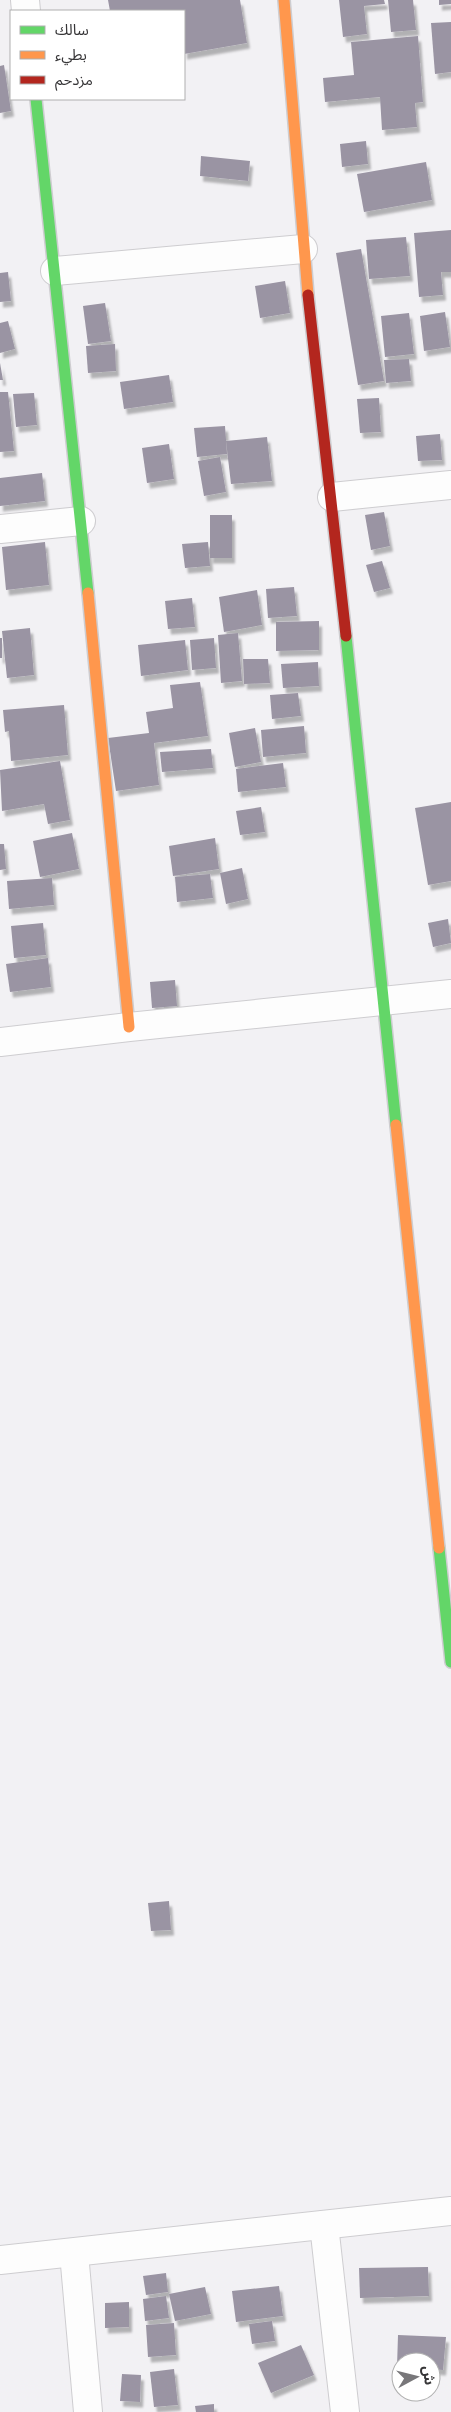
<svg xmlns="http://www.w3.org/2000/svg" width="451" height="2412" font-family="'Crimson Pro','Noto Sans Arabic',serif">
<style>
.building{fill:#9a94a3;filter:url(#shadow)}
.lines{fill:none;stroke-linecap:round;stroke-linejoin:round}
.street-casing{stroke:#cecdd0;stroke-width:30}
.fast-casing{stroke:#cecdd0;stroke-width:14}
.slow-casing{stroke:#cecdd0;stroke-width:14}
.jam-casing{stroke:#cecdd0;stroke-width:14}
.street{stroke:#fdfdfd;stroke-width:28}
.fast{stroke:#63d668;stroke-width:11}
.slow{stroke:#ff974d;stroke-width:11}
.jam{stroke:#b3261e;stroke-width:11}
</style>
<defs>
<filter id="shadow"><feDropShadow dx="3" dy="5.5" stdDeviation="1" flood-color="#0004"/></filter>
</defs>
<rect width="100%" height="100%" fill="#f2f1f4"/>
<g class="building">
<polygon points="108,0 240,0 247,43 184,54 184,11 110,11"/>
<polygon points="339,0 384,0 385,4 364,6 367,34 343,37"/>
<polygon points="388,0 413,0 416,30 391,32"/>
<polygon points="439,0 451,0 451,4 439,5"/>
<polygon points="451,22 451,72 435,74 431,23"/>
<polygon points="418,36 423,102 415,103 417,127 382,130 380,97 325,102 323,78 354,75 351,42"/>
<polygon points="4,65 11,111 0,113 0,66"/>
<polygon points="366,141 368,164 342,167 340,144"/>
<polygon points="201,156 250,161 248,181 200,176"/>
<polygon points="426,162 432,200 364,212 357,174"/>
<polygon points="451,230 451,272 441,272 443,295 419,297 414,233"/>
<polygon points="406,237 410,276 369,279 366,240"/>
<polygon points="361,249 384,381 358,385 336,253"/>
<polygon points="8,272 11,301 0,302 0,273"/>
<polygon points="285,281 290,313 260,318 255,286"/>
<polygon points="105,303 111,341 88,344 83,306"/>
<polygon points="445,312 450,347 424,351 420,316"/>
<polygon points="409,313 414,354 385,357 381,316"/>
<polygon points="8,321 15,349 0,353 0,323"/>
<polygon points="115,344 116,371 88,373 86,346"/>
<polygon points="409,359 411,381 386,383 384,360"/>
<polygon points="0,363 3,380 0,380"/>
<polygon points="169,375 173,402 124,409 120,382"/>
<polygon points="0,392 8,392 14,451 0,452"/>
<polygon points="34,393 37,425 16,427 13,394"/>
<polygon points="379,398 381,432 360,433 357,399"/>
<polygon points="225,426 227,454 197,457 194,428"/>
<polygon points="440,434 442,460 418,461 416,436"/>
<polygon points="267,437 272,481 231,484 226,441"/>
<polygon points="169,444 174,479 147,483 142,448"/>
<polygon points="220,457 226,492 204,496 198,461"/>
<polygon points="42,473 45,501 0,506 0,478"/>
<polygon points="384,512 390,546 371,550 365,515"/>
<rect x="210" y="515" width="22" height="43"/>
<polygon points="45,542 49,585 6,590 2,547"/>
<polygon points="208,542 210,566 185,568 182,544"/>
<polygon points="382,561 390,588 374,592 366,565"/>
<polygon points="294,587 297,616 268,618 266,589"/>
<polygon points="257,590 262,625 224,632 219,597"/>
<polygon points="192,598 195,627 168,629 165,601"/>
<polygon points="319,621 319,650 276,651 276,622"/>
<polygon points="30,628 34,675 7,678 2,631"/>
<polygon points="238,633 242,681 221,683 218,635"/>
<rect x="0" y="638" width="2" height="20"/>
<polygon points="214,638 216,668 192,670 190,640"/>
<polygon points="185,640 188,670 141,676 138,645"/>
<polygon points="243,659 268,659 270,683 244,684"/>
<polygon points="318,662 319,686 283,688 281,664"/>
<polygon points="200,682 208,736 154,743 159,785 116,791 108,738 149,733 146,712 173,708 170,685"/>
<polygon points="298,693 301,716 272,719 270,695"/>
<polygon points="64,705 68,755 11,761 9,731 5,732 3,710"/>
<polygon points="304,726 306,753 263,757 261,730"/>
<polygon points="255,728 261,762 235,767 229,733"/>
<polygon points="211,749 213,768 162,772 160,752"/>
<polygon points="60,761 70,820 48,824 44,804 2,811 0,770"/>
<polygon points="283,763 286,787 238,792 236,769"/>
<polygon points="451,802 451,881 428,885 415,808"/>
<polygon points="261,807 265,832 240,835 236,811"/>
<polygon points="72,833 79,869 40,877 33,841"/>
<polygon points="215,838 219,869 173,876 169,846"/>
<polygon points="0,844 4,844 6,869 0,870"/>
<polygon points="242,868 248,899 226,904 220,873"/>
<polygon points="210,874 213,898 177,902 175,877"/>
<polygon points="52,878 54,905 9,909 7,881"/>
<polygon points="448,919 451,943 433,947 428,923"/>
<polygon points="43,923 46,955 14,958 11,926"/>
<polygon points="48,958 51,987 10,992 6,964"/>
<polygon points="175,980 177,1006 152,1008 150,982"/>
<polygon points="169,1901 171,1930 151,1931 148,1903"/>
<polygon points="428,2267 429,2296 360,2298 359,2268"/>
<polygon points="166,2273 168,2292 146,2295 143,2276"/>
<polygon points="279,2286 283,2316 236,2322 232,2291"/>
<polygon points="205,2287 211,2314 175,2321 169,2294"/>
<polygon points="166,2296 169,2318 145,2321 143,2299"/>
<polygon points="129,2302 129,2327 105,2328 105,2303"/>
<polygon points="272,2321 275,2341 252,2344 249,2324"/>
<polygon points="174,2323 176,2355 148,2357 146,2325"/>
<polygon points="398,2335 446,2337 443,2370 431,2369 431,2362 401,2362 401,2368 397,2367"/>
<polygon points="301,2345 314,2375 271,2393 258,2363"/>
<polygon points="174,2369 178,2405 154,2407 150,2372"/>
<polygon points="122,2374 141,2375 140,2402 120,2401"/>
<polygon points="214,2404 214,2412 196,2412 195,2406"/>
</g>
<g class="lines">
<g class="street-casing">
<g id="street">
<polyline points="25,0 26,11"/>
<polyline points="55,271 303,249"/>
<polyline points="332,497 451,485"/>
<polyline points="0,529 81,521"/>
<polyline points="0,1042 129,1027 451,994"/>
<polyline points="324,2225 345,2412"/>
<polyline points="74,2253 88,2412"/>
<polyline points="0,2260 451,2211"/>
</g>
</g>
<g class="fast-casing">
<g id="fast">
<polyline points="36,99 88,593"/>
<polyline points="346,636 396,1125"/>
<polyline points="439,1548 451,1662"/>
</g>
</g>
<g class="slow-casing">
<g id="slow">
<polyline points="284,0 308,295"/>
<polyline points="88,593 129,1027"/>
<polyline points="396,1125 439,1548"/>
</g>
</g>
<g class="jam-casing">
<polyline id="jam" points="308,295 346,636"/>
</g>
<use href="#street" class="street"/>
<use href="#fast" class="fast"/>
<use href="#slow" class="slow"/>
<use href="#jam" class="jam"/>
</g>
<rect x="10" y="10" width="175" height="90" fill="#ffffff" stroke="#afafaf"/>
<rect x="20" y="26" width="25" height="8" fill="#63d668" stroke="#afafaf"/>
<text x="55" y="35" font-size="15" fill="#373638">سالك</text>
<rect x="20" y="51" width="25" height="8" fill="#ff974d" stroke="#afafaf"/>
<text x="55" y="60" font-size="15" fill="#373638">بطيء</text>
<rect x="20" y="76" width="25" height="8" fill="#b3261e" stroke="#afafaf"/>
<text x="55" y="85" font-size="15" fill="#373638">مزدحم</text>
<g transform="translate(416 2377) rotate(83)"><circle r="24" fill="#ffffff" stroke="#afafaf"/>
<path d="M0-4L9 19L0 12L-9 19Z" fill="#78777a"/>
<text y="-8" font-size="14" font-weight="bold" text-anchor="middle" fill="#373638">ش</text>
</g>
</svg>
